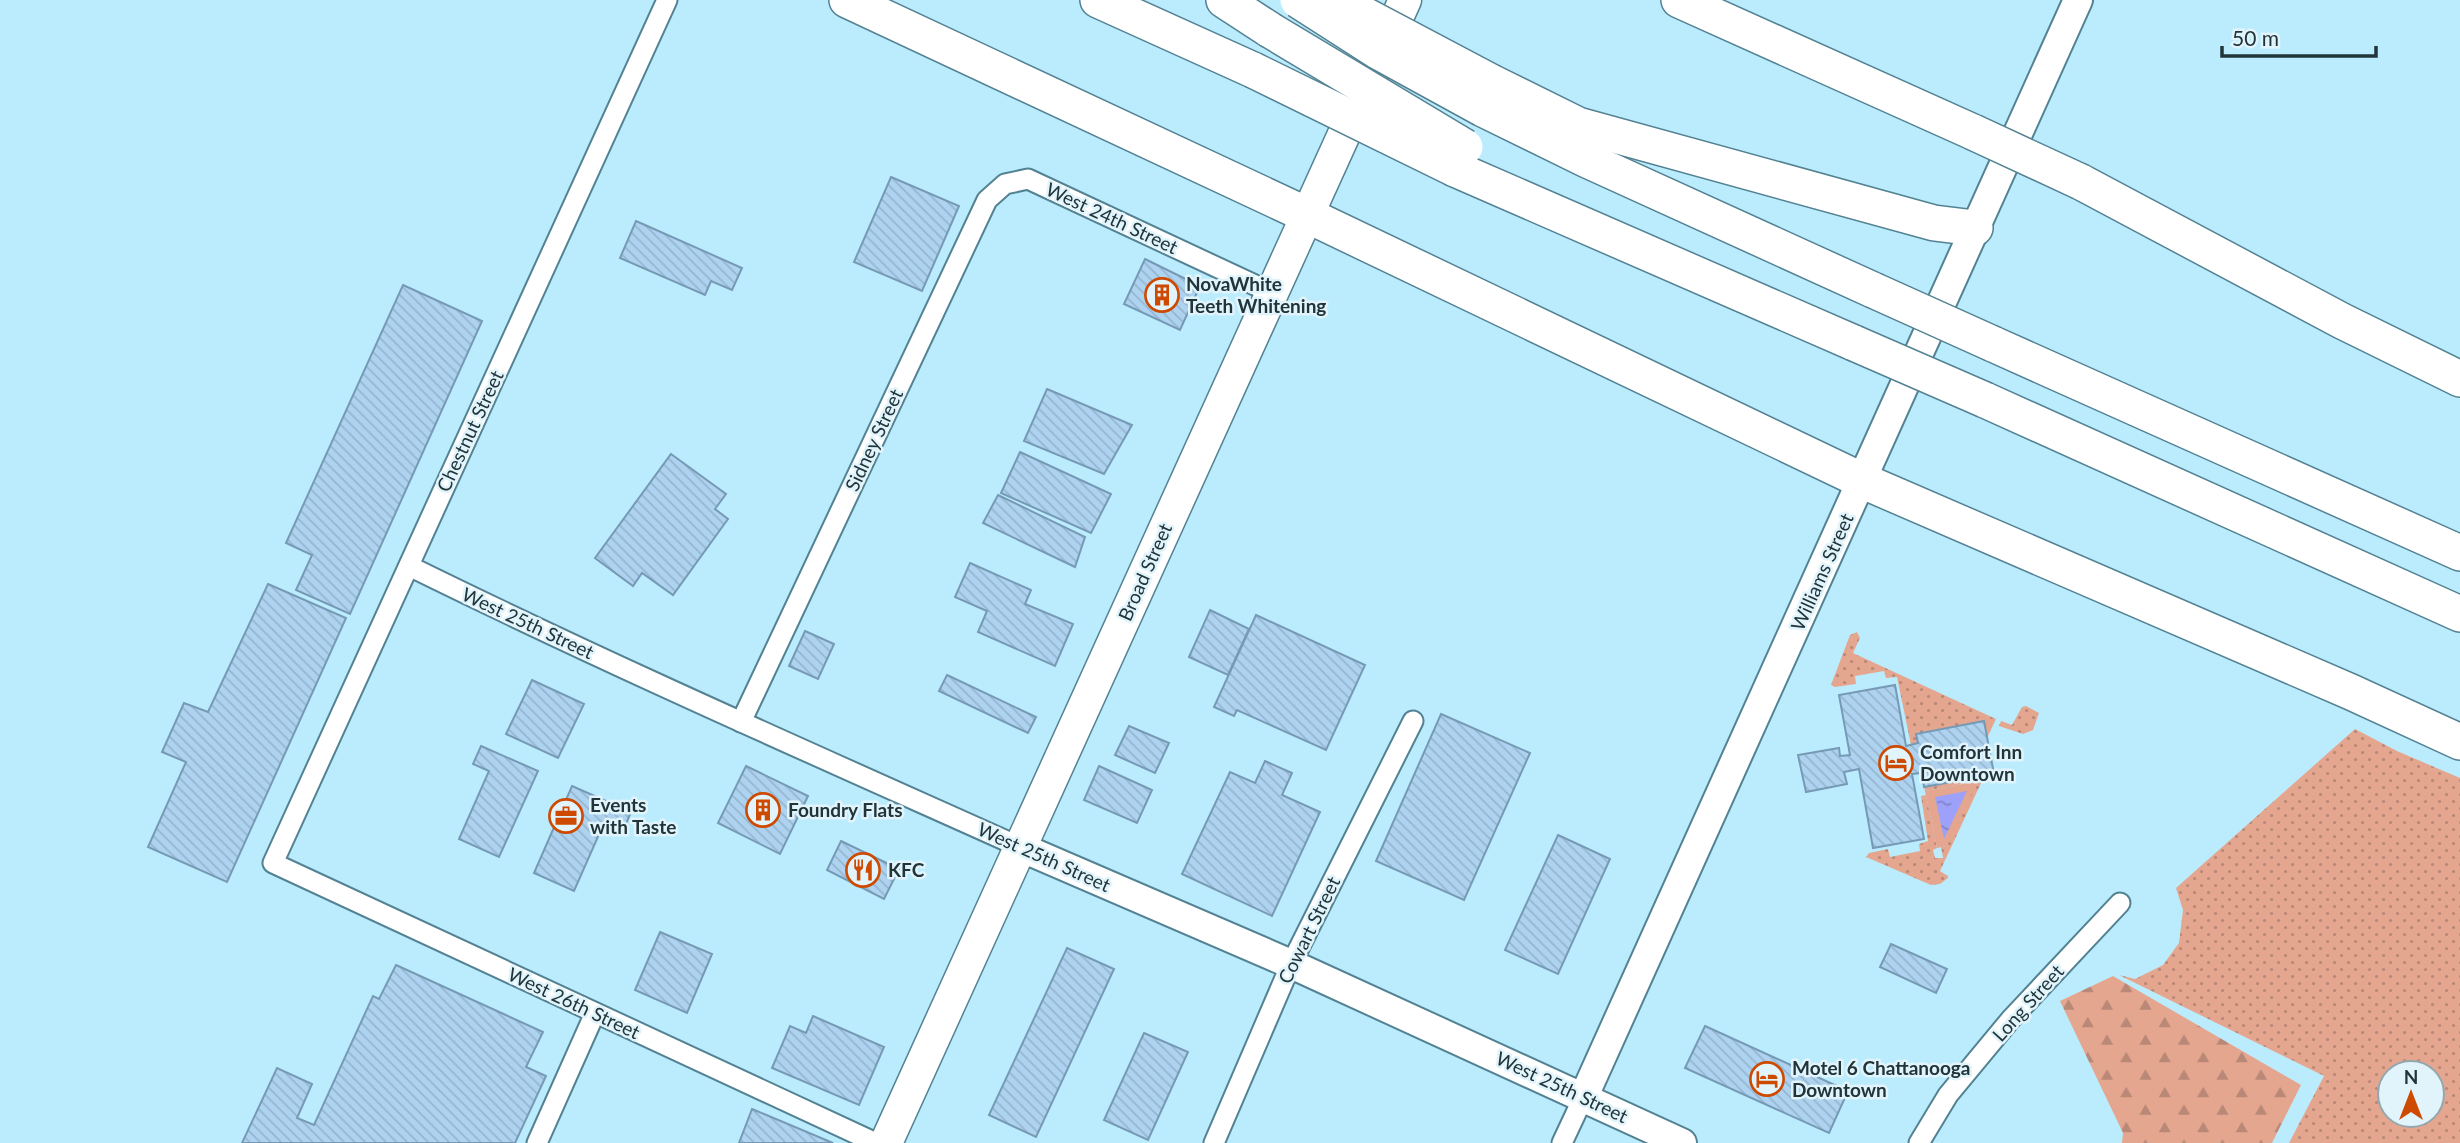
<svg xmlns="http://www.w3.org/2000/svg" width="2460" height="1143" font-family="Lato,sans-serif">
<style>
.grass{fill:url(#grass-dots);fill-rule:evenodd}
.forest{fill:url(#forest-firs)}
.pitch{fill:#e5a68f}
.water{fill:url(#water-ripples)}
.building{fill:url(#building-back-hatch);stroke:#769ab5;stroke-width:2}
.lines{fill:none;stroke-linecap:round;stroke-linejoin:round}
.street-casing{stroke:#538292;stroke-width:23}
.secondary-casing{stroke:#538292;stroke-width:32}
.primary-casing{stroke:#538292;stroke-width:35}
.highway-casing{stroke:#538292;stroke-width:38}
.street{stroke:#fff;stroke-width:19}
.secondary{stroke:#fff;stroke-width:28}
.primary{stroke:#fff;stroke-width:32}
.highway{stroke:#fff;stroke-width:35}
.highway-bridge-casing{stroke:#538292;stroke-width:38;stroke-linecap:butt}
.highway-bridge{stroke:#fff;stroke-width:35}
.labels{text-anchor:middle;stroke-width:5;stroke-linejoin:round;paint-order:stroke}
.street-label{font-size:19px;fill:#20343a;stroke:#e1f4fb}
.poi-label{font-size:19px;font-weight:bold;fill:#20343a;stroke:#e1f4fb;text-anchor:start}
</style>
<defs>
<pattern id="grass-dots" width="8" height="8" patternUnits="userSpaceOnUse" patternTransform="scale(1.75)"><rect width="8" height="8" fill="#e5a68f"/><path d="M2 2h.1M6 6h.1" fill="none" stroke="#b98876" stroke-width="1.8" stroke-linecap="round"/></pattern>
<pattern id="forest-firs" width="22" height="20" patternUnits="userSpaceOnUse" patternTransform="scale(1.75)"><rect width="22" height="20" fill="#e5a68f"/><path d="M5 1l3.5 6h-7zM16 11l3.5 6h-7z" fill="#b98876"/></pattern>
<pattern id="water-ripples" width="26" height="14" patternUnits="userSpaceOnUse" patternTransform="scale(1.75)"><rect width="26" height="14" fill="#9da1f9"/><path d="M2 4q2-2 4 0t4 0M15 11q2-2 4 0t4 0" fill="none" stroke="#8084cb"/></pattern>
<pattern id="building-back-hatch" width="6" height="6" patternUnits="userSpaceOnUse" patternTransform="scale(1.75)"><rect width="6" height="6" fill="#aed3f0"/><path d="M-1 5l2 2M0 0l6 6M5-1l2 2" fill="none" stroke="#95b6cf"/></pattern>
</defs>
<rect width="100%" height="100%" fill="#bbecfe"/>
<g class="grass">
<polygon points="1857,632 1860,638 1853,653 1996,719 1987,738 1984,721 1917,733 1918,743 1911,745 1897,677 1886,678 1884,671 1855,676 1856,684 1835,687 1831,685 1850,635"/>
<polygon points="2026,706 2039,713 2033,730 2023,734 1999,726 2001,721 2012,725 2022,707"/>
<path d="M2355,729L2397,751L2460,778V1143H2289L2324,1076L2119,975L2135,979L2163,965L2179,943L2183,910L2176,888ZM2390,1073H2432V1115H2390Z"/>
<polygon points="1991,774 1987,783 1982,781 1940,871 1948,876 1948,878 1940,884 1931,885 1866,857 1869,853 1888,849 1890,857 1920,851 1919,844 1928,841 1921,796 1926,795 1937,848 1933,850 1935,858 1943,858 1941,847 1947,846 1968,783 1925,791 1924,787"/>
</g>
<polygon class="forest" points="2113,976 2301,1085 2272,1143 2122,1143 2123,1133 2060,1001"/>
<polygon class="pitch" points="1968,783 1974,789 1947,846 1937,848 1925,791"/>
<polygon class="water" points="1967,791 1944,839 1935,797"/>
<g class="building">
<polygon points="891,177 959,206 922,291 854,262"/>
<polygon points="636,221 742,268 732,290 711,281 705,295 620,258"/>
<polygon points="1145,259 1200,286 1180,330 1124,304"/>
<polygon points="403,285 482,321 350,614 296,590 312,555 286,543"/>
<polygon points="1047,389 1132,425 1104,474 1024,441"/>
<polygon points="1020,452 1111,494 1091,533 1001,493"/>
<polygon points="671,454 726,494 715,509 728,519 673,595 642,573 633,586 595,558"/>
<polygon points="998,495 1085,537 1075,567 983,523"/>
<polygon points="970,563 1031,590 1025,604 1073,624 1055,666 978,632 987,611 955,597"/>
<polygon points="268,584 346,618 227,882 148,847 186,762 162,752 184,703 208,712"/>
<polygon points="1210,610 1249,629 1228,675 1189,657"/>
<polygon points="1256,615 1365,665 1326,750 1237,710 1234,716 1214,707"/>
<polygon points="805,631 834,644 818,679 789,666"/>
<polygon points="947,675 1036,717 1028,733 939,691"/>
<polygon points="532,680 584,704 558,758 506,734"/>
<polygon points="1895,685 1906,746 1918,743 1916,734 1984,721 1994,774 1924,787 1922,773 1912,774 1924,839 1873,848 1859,769 1844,772 1847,784 1806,792 1798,755 1839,748 1840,756 1850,755 1839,695"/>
<polygon points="1441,714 1530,753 1464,900 1376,861"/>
<polygon points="1129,726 1169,743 1155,773 1115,755"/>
<polygon points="481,746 538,771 499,857 459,839 489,771 473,764"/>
<polygon points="1265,761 1292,773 1282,795 1320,812 1272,916 1182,874 1230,772 1255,783"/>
<polygon points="746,766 808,796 780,854 718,823"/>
<polygon points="1099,766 1152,790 1137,823 1084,800"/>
<polygon points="572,786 631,812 623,831 604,823 574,891 534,873"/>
<polygon points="1558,835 1610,859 1558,974 1505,950"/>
<polygon points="841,841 899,869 884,899 827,870"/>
<polygon points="660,932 712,954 687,1013 635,990"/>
<polygon points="1891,944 1947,969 1936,993 1880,967"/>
<polygon points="1067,948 1114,969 1036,1137 989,1115"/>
<polygon points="396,965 543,1032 526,1067 546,1076 515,1143 242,1143 277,1068 312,1084 297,1118 314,1125 373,996 379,999"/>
<polygon points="813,1016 884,1047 859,1105 772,1068 790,1026 806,1033"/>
<polygon points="1705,1026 1848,1091 1829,1133 1685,1068"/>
<polygon points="1144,1033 1188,1052 1148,1140 1104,1120"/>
<polygon points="752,1109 833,1143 739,1143"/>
</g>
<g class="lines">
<g class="street-casing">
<g id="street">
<polyline points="667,0 273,863 876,1143"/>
<path d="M409,566C610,665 815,755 1020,847"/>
<polyline points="741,722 987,200 1005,184 1028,179 1272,293"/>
<polyline points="537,1143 595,1013"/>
<polyline points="1214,1143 1291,964 1413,721"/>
<polyline points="1562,1143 1584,1096"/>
<polyline points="1919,1143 1948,1095 2011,1019 2120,903"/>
</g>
</g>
<g class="secondary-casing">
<g id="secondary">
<polyline points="1020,847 1291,964 1682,1143"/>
<polyline points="1584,1096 2078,0"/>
</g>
</g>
<g class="primary-casing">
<polyline id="primary" points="886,1143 1405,0"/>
</g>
<g class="highway-casing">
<g id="highway">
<polyline points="847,0 1307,215 1863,481 2351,692 2460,742"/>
<polyline points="1098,0 1253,70"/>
<polyline points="1224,0 1270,30"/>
<polyline points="1679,0 1973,132"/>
<polyline points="1493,83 1578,125 1934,223 1975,228"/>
<polyline points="1483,109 1585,159 1873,290"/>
<polyline points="1455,169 1854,343"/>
<polyline points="2081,182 2342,321 2460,379"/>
<polyline points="1993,344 2460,553"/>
<polyline points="1985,400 2460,614"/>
</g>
</g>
<use href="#street" class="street"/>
<use href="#secondary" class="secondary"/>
<use href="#primary" class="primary"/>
<use href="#highway" class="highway"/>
<g class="highway-bridge-casing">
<g id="highway-bridge">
<polyline points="1298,0 1379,52 1483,109"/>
<polyline points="1338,1 1493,83"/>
<polyline points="1270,30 1465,147"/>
<polyline points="1253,70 1455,169"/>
<polyline points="1973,132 2081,182"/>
<polyline points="1873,290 1993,344"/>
<polyline points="1854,343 1985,400"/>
</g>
</g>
<use href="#highway-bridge" class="highway-bridge"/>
</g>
<defs>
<g id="building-ring" transform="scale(1.75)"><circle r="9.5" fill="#e1f4fb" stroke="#ce4a00" stroke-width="1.5"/><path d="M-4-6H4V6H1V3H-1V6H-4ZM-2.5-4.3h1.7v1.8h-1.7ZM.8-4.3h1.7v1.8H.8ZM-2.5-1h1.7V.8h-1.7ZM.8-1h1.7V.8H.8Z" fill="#ce4a00"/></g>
<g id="hotel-ring" transform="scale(1.75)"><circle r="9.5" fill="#e1f4fb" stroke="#ce4a00" stroke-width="1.5"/><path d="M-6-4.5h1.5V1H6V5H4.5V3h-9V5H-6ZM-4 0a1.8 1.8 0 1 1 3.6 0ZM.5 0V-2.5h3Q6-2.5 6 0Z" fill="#ce4a00"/></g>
<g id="office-ring" transform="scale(1.75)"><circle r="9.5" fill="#e1f4fb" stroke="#ce4a00" stroke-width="1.5"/><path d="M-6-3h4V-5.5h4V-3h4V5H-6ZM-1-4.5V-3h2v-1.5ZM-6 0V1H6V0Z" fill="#ce4a00"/></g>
<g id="restaurant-ring" transform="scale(1.75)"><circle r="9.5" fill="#e1f4fb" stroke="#ce4a00" stroke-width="1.5"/><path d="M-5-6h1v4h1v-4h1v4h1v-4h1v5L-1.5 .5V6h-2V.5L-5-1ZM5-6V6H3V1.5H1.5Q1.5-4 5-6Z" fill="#ce4a00"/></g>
</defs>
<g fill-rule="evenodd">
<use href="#building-ring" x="1162" y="295"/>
<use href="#hotel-ring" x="1896" y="763"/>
<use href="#building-ring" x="763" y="810"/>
<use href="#office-ring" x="566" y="816"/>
<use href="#restaurant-ring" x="863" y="870"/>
<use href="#hotel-ring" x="1767" y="1079"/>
</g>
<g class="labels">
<g class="street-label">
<text transform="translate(1112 218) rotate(25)" y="7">West 24th Street</text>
<text transform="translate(470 431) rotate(-65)" y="7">Chestnut Street</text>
<text transform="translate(874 440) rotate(-65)" y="7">Sidney Street</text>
<text transform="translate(1145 572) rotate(-66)" y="7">Broad Street</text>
<text transform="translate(1822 572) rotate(-66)" y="7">Williams Street</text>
<text transform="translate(528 623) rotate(25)" y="7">West 25th Street</text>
<text transform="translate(1044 857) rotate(24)" y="7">West 25th Street</text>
<text transform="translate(1309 930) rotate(-64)" y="7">Cowart Street</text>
<text transform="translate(574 1003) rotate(25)" y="7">West 26th Street</text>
<text transform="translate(2028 1003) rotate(-48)" y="7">Long Street</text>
<text transform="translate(1562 1087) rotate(25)" y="7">West 25th Street</text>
</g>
<g class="poi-label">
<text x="1186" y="291">NovaWhite<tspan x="1186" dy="22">Teeth Whitening</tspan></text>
<text x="1920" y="759">Comfort Inn<tspan x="1920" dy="22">Downtown</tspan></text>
<text x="590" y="812">Events<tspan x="590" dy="22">with Taste</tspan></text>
<text x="788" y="817">Foundry Flats</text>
<text x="888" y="877">KFC</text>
<text x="1792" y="1075">Motel 6 Chattanooga<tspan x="1792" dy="22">Downtown</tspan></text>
</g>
</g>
<g transform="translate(2411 1094)"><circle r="33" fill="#e1f4fb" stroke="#94a7ae" stroke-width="2"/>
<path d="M0-5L12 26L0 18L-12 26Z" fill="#ce4a00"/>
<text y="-10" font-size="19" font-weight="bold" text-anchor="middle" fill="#20343a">N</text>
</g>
<path d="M2222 46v10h154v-10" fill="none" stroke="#20343a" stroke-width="3.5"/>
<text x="2232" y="46" font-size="21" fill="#20343a" stroke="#e1f4fb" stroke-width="5" paint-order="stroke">50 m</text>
</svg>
